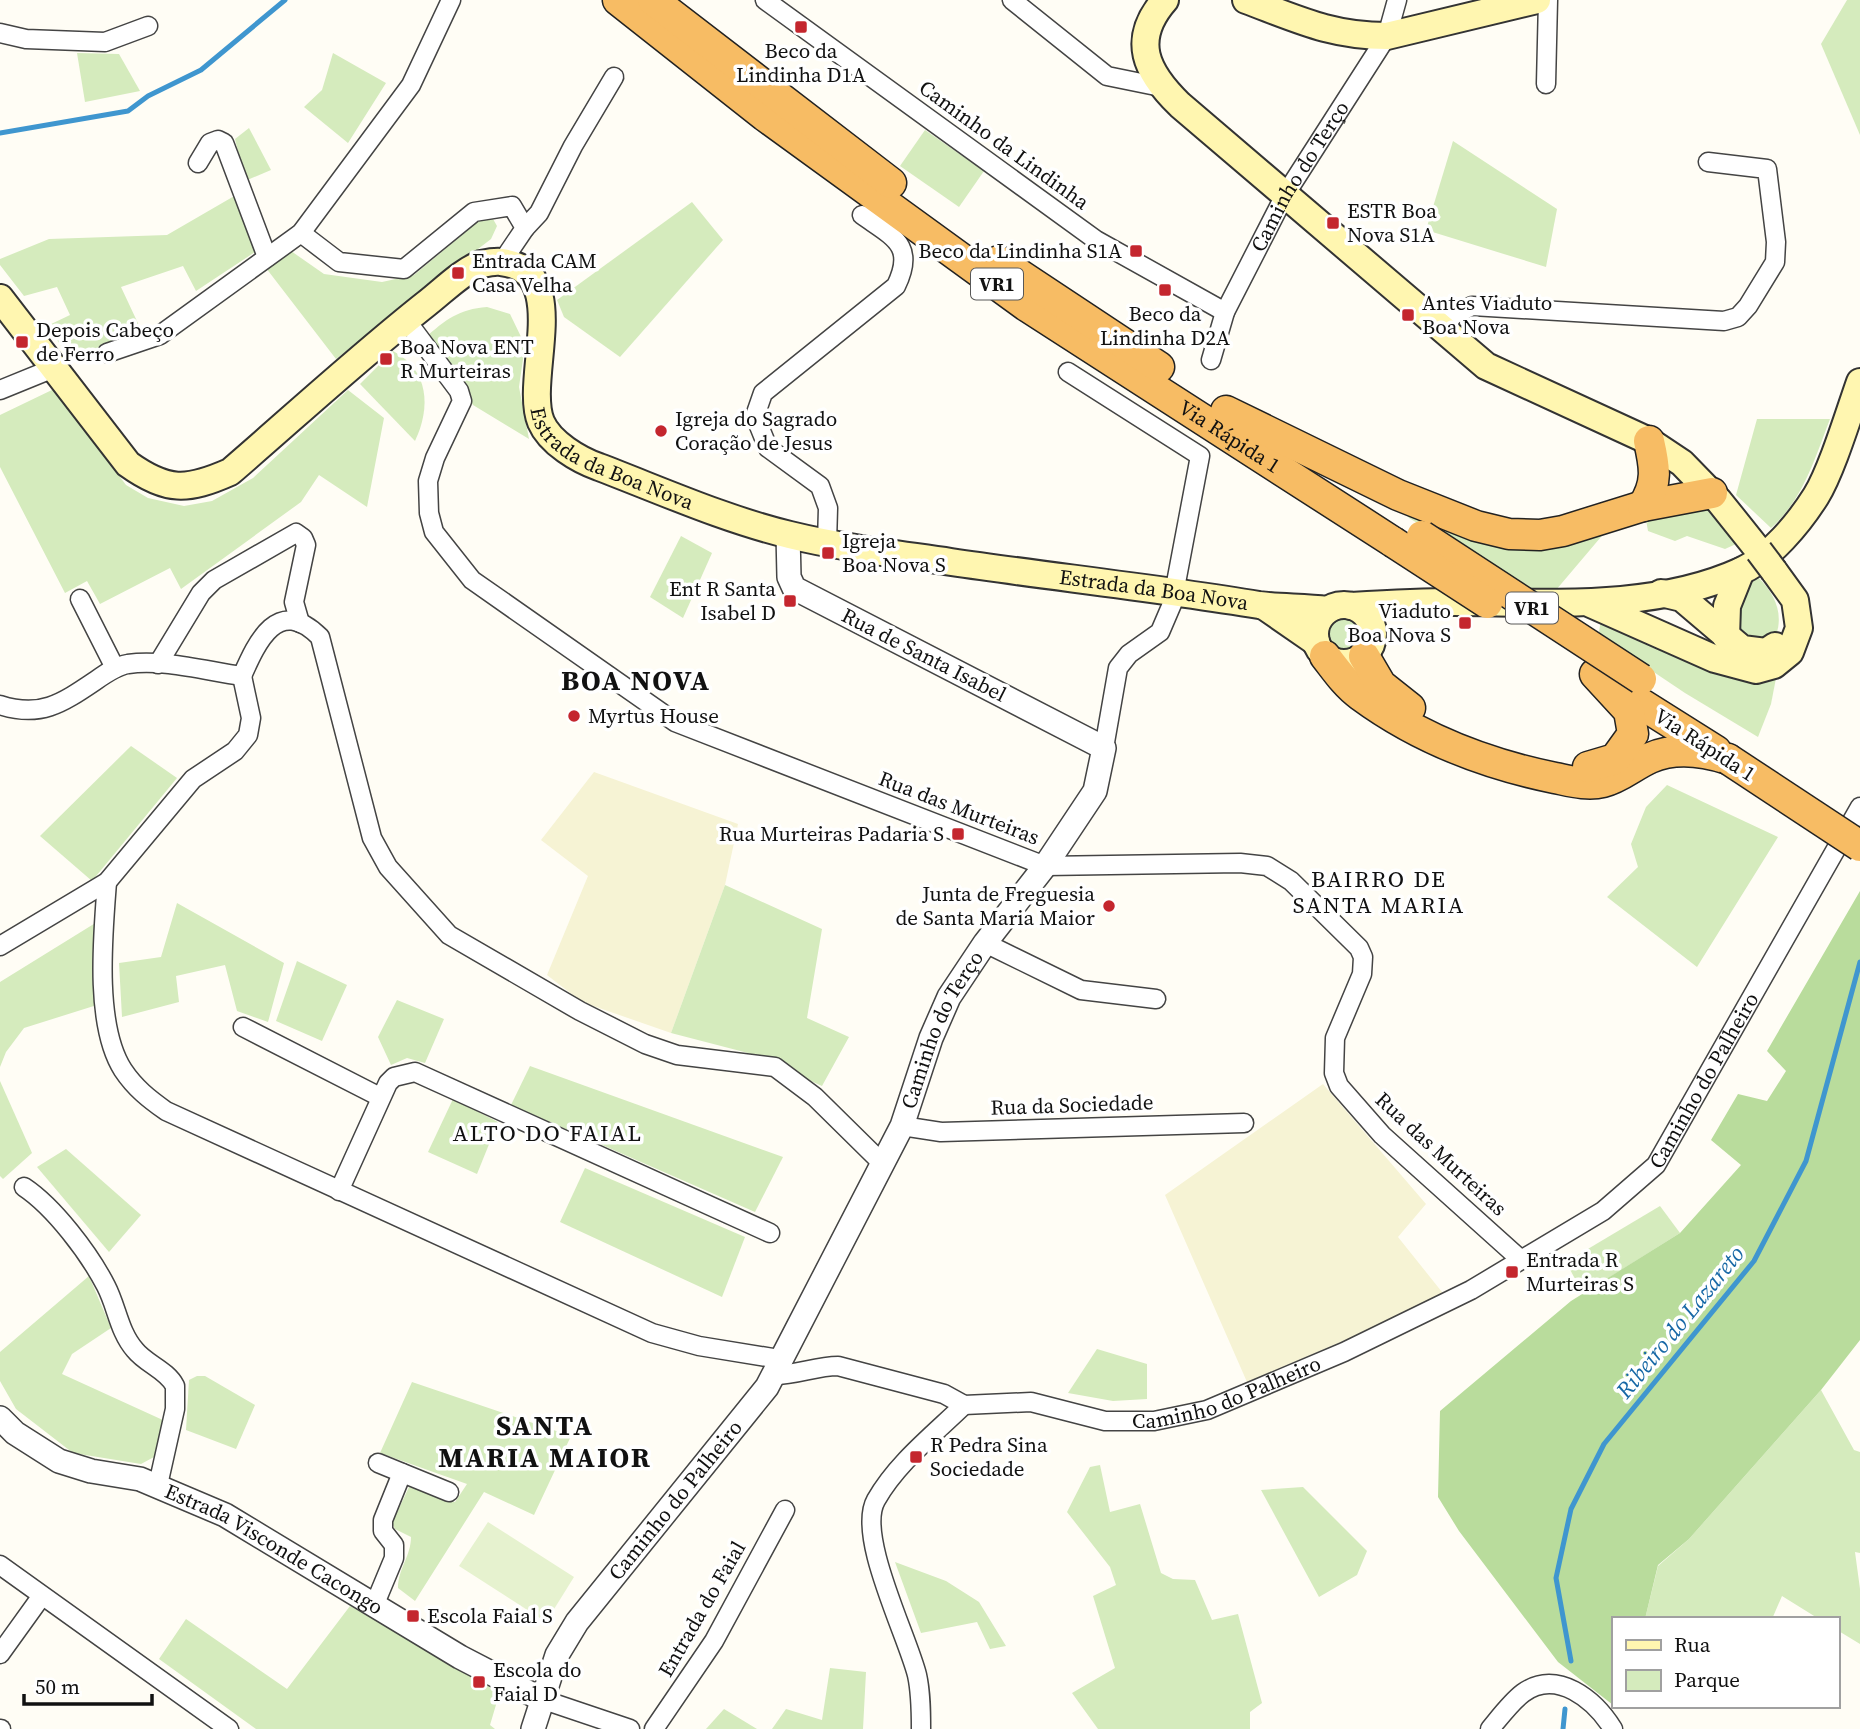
<svg xmlns="http://www.w3.org/2000/svg" width="1860" height="1729" font-family="'Source Serif 4',serif">
<style>
.farmland{fill:#f6f3d4}
.green{fill:#d5ebbd}
.forest{fill:#b9dc9c}
.pitch{fill:#e6f2cf}
.lines{fill:none;stroke-linecap:round;stroke-linejoin:round}
.stream{stroke:#3f96cf;stroke-width:5}
.minor-casing{stroke:#444;stroke-width:21}
.tertiary-casing{stroke:#444;stroke-width:26}
.secondary-casing{stroke:#333;stroke-width:30}
.trunk-casing{stroke:#222;stroke-width:33}
.minor{stroke:#fff;stroke-width:18}
.tertiary{stroke:#fff;stroke-width:23}
.secondary{stroke:#fff6b0;stroke-width:26}
.trunk{stroke:#f7bc64;stroke-width:30}
.secondary-bridge-casing{stroke:#333;stroke-width:30;stroke-linecap:butt}
.trunk-bridge-casing{stroke:#222;stroke-width:33;stroke-linecap:butt}
.secondary-bridge{stroke:#fff6b0;stroke-width:26}
.trunk-bridge{stroke:#f7bc64;stroke-width:30}
.poi-dot{fill:#c4262e;stroke:#fff;stroke-width:2.5}
.labels{text-anchor:middle;stroke-width:7;stroke-linejoin:round;paint-order:stroke}
.shield{fill:#fff;stroke:#585858;stroke-width:2}
.shield-label{font-size:19px;font-weight:bold;fill:#111}
.poi-label{font-size:21px;fill:#111;stroke:#fff;text-anchor:start}
.street-label{font-size:21px;fill:#111;stroke:#fff}
.neighbourhood-label{font-size:23px;letter-spacing:2px;fill:#111;stroke:#fff}
.water-label{font-size:23px;font-style:italic;fill:#1768a6;stroke:#fff}
.district-label{font-size:28px;font-weight:bold;letter-spacing:2px;fill:#111;stroke:#fff}
</style>
<rect width="100%" height="100%" fill="#fffdf5"/>
<g class="farmland">
<polygon points="594,772 738,824 725,885 671,1033 582,1002 547,975 588,876 541,840"/>
<polygon points="1323,1084 1426,1204 1398,1237 1446,1297 1247,1382 1165,1195"/>
</g>
<g class="green">
<polygon points="1847,0 1860,0 1860,135 1821,44"/>
<polygon points="77,53 119,54 140,91 85,102"/>
<polygon points="333,53 386,83 348,143 304,107 322,90"/>
<polygon points="249,128 271,170 245,181 235,139"/>
<polygon points="925,130 984,171 959,207 900,166"/>
<polygon points="1453,141 1557,209 1546,267 1426,230"/>
<polygon points="236,195 258,250 196,291 183,266 121,287 143,334 72,361 47,326 70,315 57,287 24,296 0,265 0,259 49,239 167,235"/>
<polygon points="692,202 723,240 620,357 564,317 557,300"/>
<polygon points="481,219 493,219 497,226 491,239 336,359 266,268 291,251 324,274 382,282 414,275"/>
<path d="M487,307L510,314L525,345L519,387L529,439L473,405L425,338C445,320 459,309 487,307Z"/>
<path d="M393,351C429,370 431,407 415,441L360,384Z"/>
<polygon points="54,389 126,485 148,498 184,506 212,501 253,478 348,390 384,418 367,507 319,475 301,502 181,589 170,568 100,604 87,581 65,593 0,467 0,415"/>
<path d="M1757,419H1830C1815,458 1803,500 1771,528L1736,495Z"/>
<polygon points="1394,501 1460,528 1596,528 1707,508 1736,544 1725,549 1687,536 1675,541 1648,531 1646,520 1606,531 1556,590 1529,591 1409,518"/>
<polygon points="681,536 712,553 683,618 650,597"/>
<path d="M1758,577C1774,593 1784,613 1776,635L1750,644L1732,624L1743,588Z"/>
<circle cx="1344" cy="635" r="17"/>
<polygon points="1601,619 1777,673 1771,704 1758,737 1685,693 1603,638 1599,632"/>
<polygon points="131,746 177,778 92,881 40,836"/>
<polygon points="1667,785 1778,837 1697,967 1607,897 1638,867 1631,844 1646,807"/>
<polygon points="725,885 822,929 807,1018 849,1037 822,1086 748,1053 671,1033"/>
<polygon points="177,903 284,963 268,1022 237,1011 225,965 176,976 179,1002 122,1017 119,963 161,957"/>
<polygon points="97,922 97,1005 24,1028 6,1052 0,1067 0,982"/>
<polygon points="297,961 347,985 322,1041 276,1021"/>
<polygon points="397,1000 444,1019 425,1063 407,1058 391,1065 378,1037"/>
<polygon points="530,1066 783,1157 755,1212 511,1105"/>
<polygon points="0,1081 32,1153 3,1179 0,1176"/>
<polygon points="453,1099 498,1122 477,1174 428,1152"/>
<polygon points="66,1149 141,1215 109,1252 37,1167"/>
<polygon points="585,1168 745,1237 722,1297 560,1222"/>
<polygon points="1660,1206 1680,1233 1583,1294 1566,1262"/>
<polygon points="89,1276 111,1328 72,1354 62,1374 165,1421 154,1457 141,1464 73,1453 16,1409 0,1381 0,1352"/>
<polygon points="1097,1349 1147,1364 1147,1399 1113,1401 1068,1393"/>
<polygon points="197,1376 205,1376 255,1405 236,1449 186,1430 189,1380"/>
<path d="M412,1382L571,1436L534,1515L484,1492L415,1601L398,1588C398,1569 411,1556 411,1537L395,1529L392,1523L409,1487L455,1502L467,1484L380,1453Z"/>
<polygon points="1821,1390 1854,1450 1860,1452 1860,1553 1855,1552 1860,1589 1860,1644 1837,1630 1837,1619 1819,1619 1782,1596 1772,1619 1645,1619 1658,1566 1689,1539"/>
<polygon points="1100,1465 1110,1512 1140,1504 1161,1573 1173,1579 1195,1580 1212,1620 1238,1614 1262,1703 1250,1712 1250,1729 1098,1729 1072,1693 1115,1668 1093,1596 1116,1585 1110,1567 1067,1512 1090,1467"/>
<polygon points="1303,1487 1367,1551 1357,1575 1319,1597 1261,1490"/>
<polygon points="895,1562 946,1581 979,1602 1006,1646 990,1649 977,1622 921,1633"/>
<polygon points="350,1606 501,1688 490,1725 495,1729 256,1729 159,1659 186,1619 287,1689"/>
<polygon points="830,1668 866,1672 863,1729 772,1729 786,1709 822,1720"/>
<polygon points="724,1709 757,1729 706,1729"/>
</g>
<polygon class="forest" points="1860,891 1860,1340 1821,1390 1689,1539 1658,1565 1645,1619 1613,1619 1613,1705 1558,1662 1459,1531 1438,1497 1440,1411 1571,1301 1680,1233 1741,1165 1711,1140 1738,1094 1767,1101 1786,1071 1767,1051"/>
<polygon class="pitch" points="488,1522 574,1577 546,1622 459,1566"/>
<g class="lines">
<g class="stream">
<polyline points="0,133 128,111 148,96 201,70 285,0"/>
<polyline points="1571,1661 1556,1578 1571,1509 1604,1444 1754,1261 1806,1161 1860,962"/>
<polyline points="1563,1729 1565,1709"/>
</g>
<g class="minor-casing">
<g id="minor">
<polyline points="765,0 1096,240 1225,312"/>
<polyline points="1012,0 1107,76 1161,87"/>
<polyline points="0,33 26,39 105,42 148,26"/>
<polyline points="1546,84 1548,0"/>
<polyline points="198,163 210,143 218,140 224,143 267,257"/>
<polyline points="525,228 539,213 573,146 614,77"/>
<polyline points="301,233 339,262 404,269 474,212 512,206 525,228 502,262"/>
<polyline points="406,320 459,391 462,401 435,458 428,481 429,513 434,532 472,580 675,722 1045,866 1240,863 1267,866 1291,881 1359,948 1363,957 1362,974 1335,1038 1334,1073 1339,1086 1382,1135 1520,1259"/>
<polyline points="1442,332 1453,315 1472,306 1724,321 1738,317 1748,306 1775,262 1776,242 1767,169 1708,162"/>
<polyline points="107,353 160,335 301,233 411,85 451,0"/>
<path id="s1" d="M1211,360L1225,312L1285,195L1387,36L1397,0"/>
<polyline points="1068,372 1200,456 1172,604 1160,632 1129,654 1118,668 1104,748"/>
<polyline points="0,390 54,368"/>
<path d="M827,543L828,508L820,486L768,448L755,416L763,393L896,286C916,245 893,237 862,215"/>
<polyline points="80,599 115,668"/>
<polyline points="158,664 201,593 214,580 296,533 303,538 306,545 294,602 300,623"/>
<path d="M242,676C257,642 278,595 320,637L372,838L388,867L449,935L580,1011L645,1044L677,1055L775,1067L815,1097L883,1164"/>
<path d="M0,705C40,718 61,704 95,681C105,674 116,666 128,664C164,659 206,671 242,676"/>
<path d="M107,882C103,934 94,1025 123,1070C135,1088 149,1099 166,1111L652,1333L699,1346L779,1359"/>
<polyline points="985,943 1081,990 1156,999"/>
<polyline points="0,946 107,882 193,779 235,751 248,735 251,718 242,676"/>
<polyline points="243,1027 380,1097"/>
<polyline points="902,1126 941,1132 1244,1123"/>
<path d="M24,1187C54,1207 89,1253 106,1286C117,1307 119,1332 135,1350C146,1364 167,1370 175,1386V1409L158,1485"/>
<polyline points="339,1191 388,1083 394,1077 415,1072 770,1233"/>
<path id="s2" d="M772,1375C795,1376 815,1366 838,1366L944,1394L964,1405L1031,1402L1105,1421H1154L1207,1410L1344,1352L1471,1290L1603,1211L1656,1165L1860,807"/>
<polyline points="378,1463 449,1492"/>
<polyline points="0,1565 229,1729"/>
<polyline points="374,1606 394,1558 394,1545 383,1531 383,1520 402,1473"/>
<polyline points="0,1654 41,1597"/>
<polyline points="541,1699 630,1729"/>
<polyline points="0,1729 1,1729"/>
<polyline points="654,1729 714,1641 785,1510"/>
<path d="M921,1729C921,1711 921,1693 917,1675C907,1635 856,1535 876,1500C897,1463 933,1435 964,1405"/>
<path d="M1490,1729C1500,1717 1511,1702 1523,1693C1557,1668 1595,1700 1613,1729"/>
</g>
</g>
<g class="tertiary-casing">
<g id="tertiary">
<path id="s3" d="M0,1418L15,1433L59,1461L91,1471L140,1479L225,1515L460,1657L541,1699"/>
<path id="s4" d="M533,1729L557,1655L577,1622L767,1387L902,1126L931,1038L949,997L985,943L1045,866L1095,791L1104,748L794,588L789,577L788,534"/>
</g>
</g>
<g class="secondary-casing">
<g id="secondary">
<path d="M1165,0C1130,40 1146,72 1180,105L1486,366L1649,441L1682,463L1719,501L1759,551"/>
<path d="M1246,0C1297,19 1331,36 1387,36L1537,0"/>
<path id="s5" d="M0,298L128,464C167,492 187,491 230,472C295,416 359,357 426,304C443,291 461,272 481,264C486,263 496,261 501,262C574,270 523,378 541,422C550,443 579,460 599,467C662,491 724,519 790,535C843,548 897,554 951,562C1054,577 1157,588 1259,605C1281,608 1304,607 1327,610"/>
<polyline points="1661,593 1682,598 1742,649 1766,652 1775,646"/>
<polyline points="1591,604 1715,659 1756,670 1774,665 1790,652 1799,628 1795,600 1774,571"/>
<circle cx="1344" cy="634" r="29"/>
<polyline points="1264,606 1316,642"/>
<path d="M1351,606C1385,604 1419,602 1453,602C1546,602 1653,611 1741,571C1770,558 1799,523 1816,496C1832,470 1849,413 1860,382"/>
<polyline points="1726,637 1727,606 1741,571"/>
</g>
</g>
<g class="trunk-casing">
<g id="trunk">
<path id="s6" d="M618,0L765,116L1028,307L1393,542"/>
<polyline points="653,0 891,183"/>
<polyline points="999,261 1159,367"/>
<polyline points="1226,411 1398,495 1476,526 1509,534 1540,535 1563,531 1643,506 1712,493"/>
<path d="M1643,506C1658,483 1655,467 1649,441"/>
<path d="M1325,656C1336,670 1346,685 1360,695C1417,737 1486,764 1555,778C1570,781 1587,786 1603,782C1620,778 1634,765 1650,758C1675,747 1703,751 1728,759"/>
<polyline points="1364,656 1381,685 1410,708"/>
<polyline points="1616,688 1716,751"/>
<polyline points="1588,767 1615,759 1633,734 1629,711 1595,674"/>
</g>
</g>
<use href="#minor" class="minor"/>
<use href="#tertiary" class="tertiary"/>
<use href="#secondary" class="secondary"/>
<use href="#trunk" class="trunk"/>
<g class="secondary-bridge-casing">
<polyline id="secondary-bridge" points="1759,551 1774,571"/>
</g>
<g class="trunk-bridge-casing">
<g id="trunk-bridge">
<polyline points="1422,536 1641,679"/>
<polyline points="1393,542 1487,603"/>
<polyline points="1728,759 1860,846"/>
</g>
</g>
<use href="#secondary-bridge" class="secondary-bridge"/>
<use href="#trunk-bridge" class="trunk-bridge"/>
</g>
<g class="poi-dot">
<rect x="794" y="20" width="14" height="14" rx="3.5"/>
<rect x="1326" y="216" width="14" height="14" rx="3.5"/>
<rect x="1129" y="244" width="14" height="14" rx="3.5"/>
<rect x="451" y="266" width="14" height="14" rx="3.5"/>
<rect x="1158" y="283" width="14" height="14" rx="3.5"/>
<rect x="1401" y="308" width="14" height="14" rx="3.5"/>
<rect x="15" y="335" width="14" height="14" rx="3.5"/>
<rect x="379" y="352" width="14" height="14" rx="3.5"/>
<circle cx="661" cy="431" r="7"/>
<rect x="821" y="546" width="14" height="14" rx="3.5"/>
<rect x="783" y="594" width="14" height="14" rx="3.5"/>
<rect x="1458" y="616" width="14" height="14" rx="3.5"/>
<circle cx="574" cy="716" r="7"/>
<rect x="951" y="827" width="14" height="14" rx="3.5"/>
<circle cx="1109" cy="906" r="7"/>
<rect x="1505" y="1265" width="14" height="14" rx="3.5"/>
<rect x="909" y="1450" width="14" height="14" rx="3.5"/>
<rect x="406" y="1609" width="14" height="14" rx="3.5"/>
<rect x="472" y="1675" width="14" height="14" rx="3.5"/>
</g>
<g class="labels">
<g class="shield">
<rect x="971" y="268.5" width="52" height="31" rx="5"/>
<rect x="1506" y="592.5" width="52" height="31" rx="5"/>
</g>
<g class="shield-label">
<text x="997" y="291">VR1</text>
<text x="1532" y="615">VR1</text>
</g>
<g class="poi-label">
<text x="801" y="58" text-anchor="middle">Beco da<tspan x="801" dy="24">Lindinha D1A</tspan></text>
<text x="1347" y="218">ESTR Boa<tspan x="1347" dy="24">Nova S1A</tspan></text>
<text x="1122" y="258" text-anchor="end">Beco da Lindinha S1A</text>
<text x="472" y="268">Entrada CAM<tspan x="472" dy="24">Casa Velha</tspan></text>
<text x="1422" y="310">Antes Viaduto<tspan x="1422" dy="24">Boa Nova</tspan></text>
<text x="1165" y="321" text-anchor="middle">Beco da<tspan x="1165" dy="24">Lindinha D2A</tspan></text>
<text x="36" y="337">Depois Cabeço<tspan x="36" dy="24">de Ferro</tspan></text>
<text x="400" y="354">Boa Nova ENT<tspan x="400" dy="24">R Murteiras</tspan></text>
<text x="675" y="426">Igreja do Sagrado<tspan x="675" dy="24">Coração de Jesus</tspan></text>
<text x="842" y="548">Igreja<tspan x="842" dy="24">Boa Nova S</tspan></text>
<text x="776" y="596" text-anchor="end">Ent R Santa<tspan x="776" dy="24">Isabel D</tspan></text>
<text x="1451" y="618" text-anchor="end">Viaduto<tspan x="1451" dy="24">Boa Nova S</tspan></text>
<text x="588" y="723">Myrtus House</text>
<text x="944" y="841" text-anchor="end">Rua Murteiras Padaria S</text>
<text x="1095" y="901" text-anchor="end">Junta de Freguesia<tspan x="1095" dy="24">de Santa Maria Maior</tspan></text>
<text x="1526" y="1267">Entrada R<tspan x="1526" dy="24">Murteiras S</tspan></text>
<text x="930" y="1452">R Pedra Sina<tspan x="930" dy="24">Sociedade</tspan></text>
<text x="427" y="1623">Escola Faial S</text>
<text x="493" y="1677">Escola do<tspan x="493" dy="24">Faial D</tspan></text>
</g>
<g class="street-label">
<text transform="translate(1004 145) rotate(36)" y="7">Caminho da Lindinha</text>
<text dy="7" stroke="none"><textPath href="#s1" startOffset="205">Caminho do Terço</textPath></text>
<text dy="7" stroke="none"><textPath href="#s6" startOffset="752">Via Rápida 1</textPath></text>
<text dy="7" stroke="none"><textPath href="#s5" startOffset="928">Estrada da Boa Nova</textPath></text>
<text dy="7" stroke="none"><textPath href="#s5" startOffset="1494">Estrada da Boa Nova</textPath></text>
<text transform="translate(924 655) rotate(27)" y="7">Rua de Santa Isabel</text>
<text transform="translate(1705 745) rotate(33)" y="7">Via Rápida 1</text>
<text transform="translate(959 808) rotate(21)" y="7">Rua das Murteiras</text>
<text dy="7" stroke="none"><textPath href="#s4" startOffset="817">Caminho do Terço</textPath></text>
<text dy="7" stroke="none"><textPath href="#s2" startOffset="1057">Caminho do Palheiro</textPath></text>
<text transform="translate(1072 1105) rotate(-2)" y="7">Rua da Sociedade</text>
<text transform="translate(1441 1154) rotate(43)" y="7">Rua das Murteiras</text>
<text dy="7" stroke="none"><textPath href="#s2" startOffset="469">Caminho do Palheiro</textPath></text>
<text dy="7" stroke="none"><textPath href="#s4" startOffset="273">Caminho do Palheiro</textPath></text>
<text dy="7" stroke="none"><textPath href="#s3" startOffset="308">Estrada Visconde Cacongo</textPath></text>
<text transform="translate(702 1609) rotate(-60)" y="7">Entrada do Faial</text>
</g>
<g class="neighbourhood-label">
<text x="1379" y="887">BAIRRO DE<tspan x="1379" dy="26">SANTA MARIA</tspan></text>
<text x="548" y="1141">ALTO DO FAIAL</text>
</g>
<g class="water-label">
<text transform="translate(1680 1322) rotate(-51)" y="8">Ribeiro do Lazareto</text>
</g>
<g class="district-label">
<text x="636" y="690">BOA NOVA</text>
<text x="545" y="1435">SANTA<tspan x="545" dy="32">MARIA MAIOR</tspan></text>
</g>
</g>
<rect x="1612" y="1617" width="228" height="91" fill="#ffffff" stroke="#a0a0a0" stroke-width="2"/>
<rect x="1626" y="1640" width="35" height="10" fill="#fff6b0" stroke="#a0a0a0" stroke-width="2"/>
<text x="1674" y="1652" font-size="21" fill="#111111">Rua</text>
<rect x="1626" y="1670" width="35" height="21" fill="#d5ebbd" stroke="#a0a0a0" stroke-width="2"/>
<text x="1674" y="1687" font-size="21" fill="#111111">Parque</text>
<path d="M24 1694v10h128v-10" fill="none" stroke="#111111" stroke-width="3.5"/>
<text x="35" y="1694" font-size="21" fill="#111111" stroke="#ffffff" stroke-width="5" paint-order="stroke">50 m</text>
</svg>
